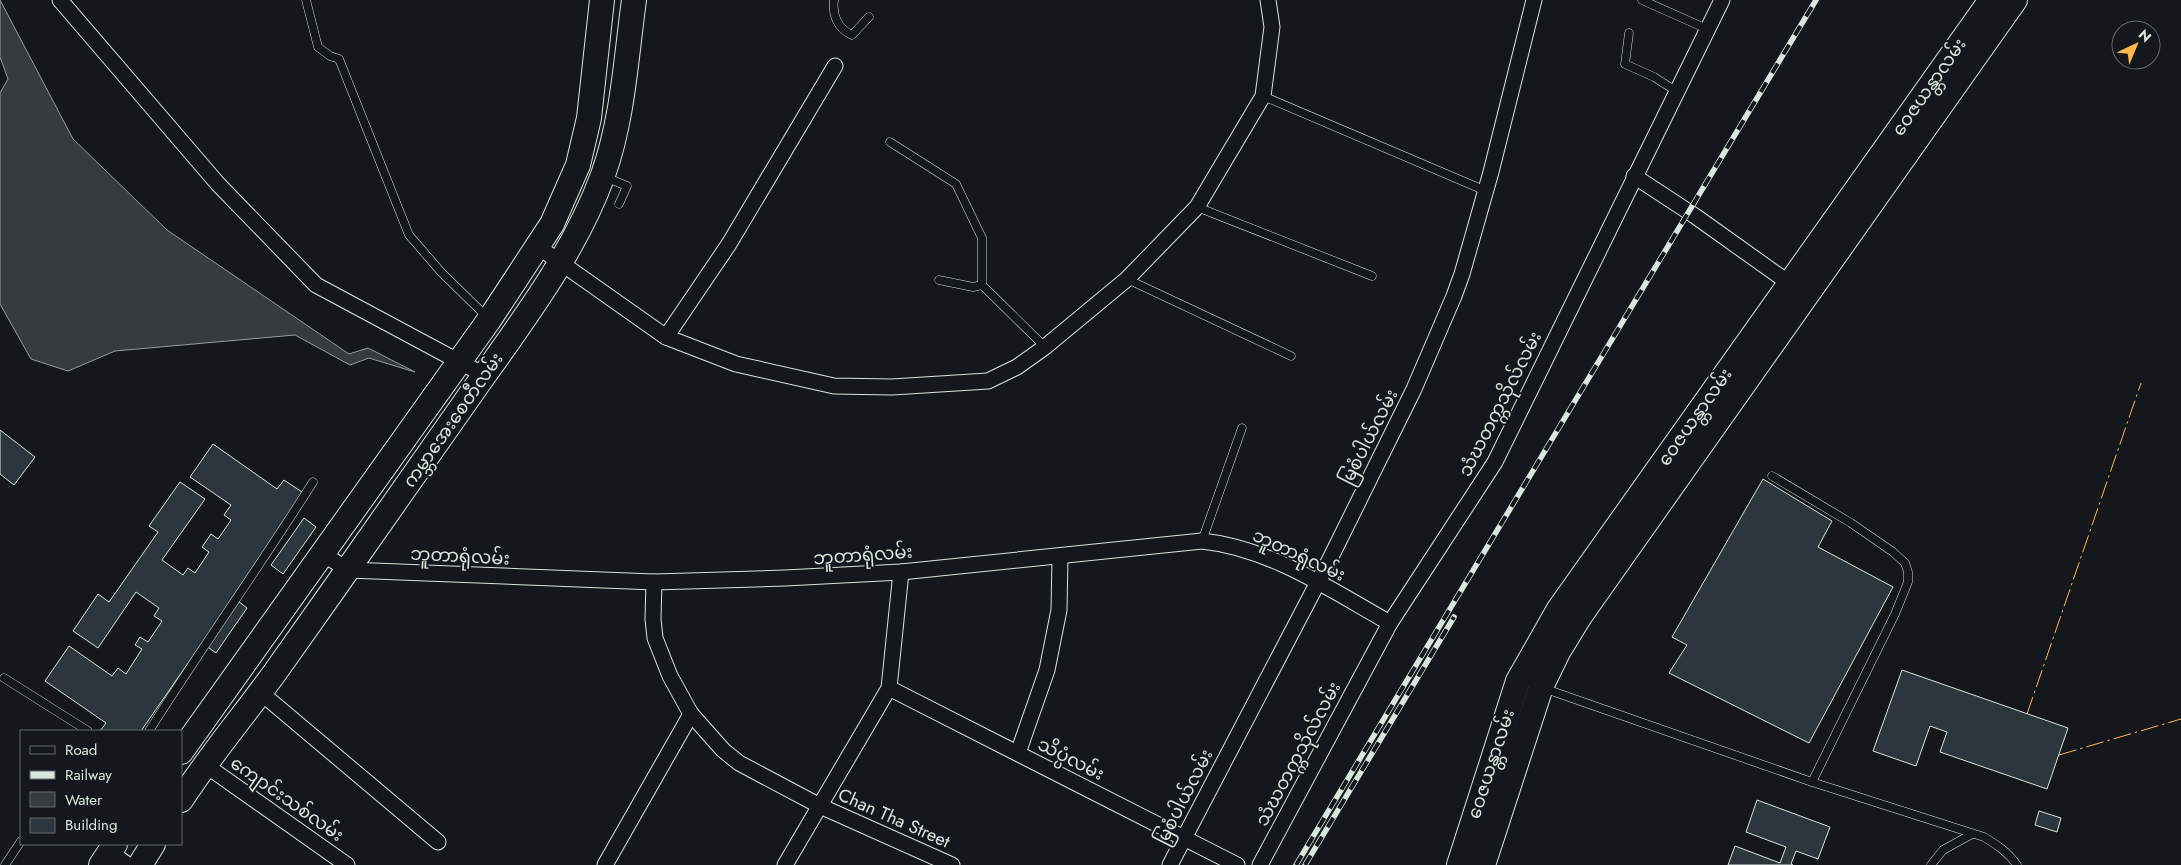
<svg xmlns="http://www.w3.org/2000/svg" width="2181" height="865" font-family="Jost,'Noto Sans Myanmar',sans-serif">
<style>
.water{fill:#363b3e;stroke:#939e99}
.building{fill:#2c363c;stroke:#d8e6dc}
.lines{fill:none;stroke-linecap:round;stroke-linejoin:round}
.service-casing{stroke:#d8e6dc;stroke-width:9}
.minor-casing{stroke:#d8e6dc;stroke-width:17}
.primary-casing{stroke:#d8e6dc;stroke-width:26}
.service{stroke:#14181c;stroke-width:8}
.minor{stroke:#14181c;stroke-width:15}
.primary{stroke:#14181c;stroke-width:24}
.rail-casing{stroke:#d8e6dc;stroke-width:5.5}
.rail{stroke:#14181c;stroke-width:4;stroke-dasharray:11;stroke-linecap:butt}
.power{stroke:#ffb74d;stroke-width:1;stroke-dasharray:18 4 2.5 4;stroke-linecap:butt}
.labels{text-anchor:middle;stroke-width:4;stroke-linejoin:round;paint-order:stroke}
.street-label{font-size:18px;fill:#d8e6dc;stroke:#14181c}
</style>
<rect width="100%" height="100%" fill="#14181c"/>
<polygon class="water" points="0,0 73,139 167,230 349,354 368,348 415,372 369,358 350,365 295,335 115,351 68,371 31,359 0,304 0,93 8,79 0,57"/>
<g class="building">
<polygon points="0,430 35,457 14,485 0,474"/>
<polygon points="213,444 277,489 284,480 305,494 234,598 247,608 216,653 202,643 141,731 100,731 106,723 45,681 69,646 112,676 118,668 126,674 142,649 135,645 140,637 148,642 162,621 154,616 159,608 136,592 98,648 73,631 98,594 109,602 158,532 149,526 180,482 205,499 162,560 183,575 188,568 195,573 209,552 202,547 211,534 218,539 231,520 224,515 231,505 190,477"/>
<polygon points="1763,479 1832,521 1818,547 1893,587 1809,743 1669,673 1687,645 1672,637"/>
<polygon points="304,518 316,527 283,574 271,565"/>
<polygon points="1902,670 2068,728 2047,789 1940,752 1947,732 1930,726 1916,766 1873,751"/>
<polygon points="1757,800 1830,827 1818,859 1796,851 1791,864 1793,865 1728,865 1735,846 1780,863 1786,847 1746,832"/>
<polygon points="2039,811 2061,818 2057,832 2035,825"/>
</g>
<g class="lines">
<g class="service-casing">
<g id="service">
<polyline points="306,0 318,47 330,56 339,59 409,235 441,272 488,318"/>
<path d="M834,0C832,15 838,29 852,35L869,17"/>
<polyline points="1642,0 1707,29"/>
<polyline points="1629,33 1625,64 1654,77 1676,91"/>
<polyline points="1263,96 1486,191"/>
<polyline points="890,142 956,184 982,238 982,285 1045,347"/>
<polyline points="605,177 627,186 619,204"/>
<polyline points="1197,207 1372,276"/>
<polyline points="1127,279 1291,356"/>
<polyline points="939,280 973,287 982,285"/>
<polyline points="1772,476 1851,523 1893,552 1905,563 1908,572 1908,582 1895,614 1812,782"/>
<polyline points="1202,541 1242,428"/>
<polyline points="4,678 88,731"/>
<path d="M1543,688L1812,782L1984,837C1997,845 2008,852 2017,865"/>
<path d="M149,731C202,647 260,566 313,482"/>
<polyline points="5,865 21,841"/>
<polyline points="1931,865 1943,850 1972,834"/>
</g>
</g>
<g class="minor-casing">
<g id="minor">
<polyline points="60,0 218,184 316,285 484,375"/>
<polyline points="1634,176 1695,216 1796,288"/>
<polyline points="537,246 666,337 736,364 834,386 892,387 988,381 1017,367 1045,347 1127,279 1197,207 1263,96 1272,27 1268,0"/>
<polyline points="666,337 729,244 835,66"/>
<path d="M323,554L348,570L654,582L785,578L901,572L1202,541C1270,548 1331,590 1390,623"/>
<polyline points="654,582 653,619 655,638 670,676 691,714 723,750 739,763 820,806 952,865"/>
<polyline points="889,688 1237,865"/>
<polyline points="260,692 438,842"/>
<polyline points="1018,753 1047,670 1059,610 1060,557"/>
<polyline points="204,764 347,865"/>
<polyline points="110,852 128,865"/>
<polyline points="605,865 691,714"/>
<polyline points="785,865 889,688 901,572"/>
<polyline points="1170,865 1328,563 1414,389 1454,296 1462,274 1491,172 1534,0"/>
<polyline points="1260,865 1390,623 1495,462 1722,0"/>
</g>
</g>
<g class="primary-casing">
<g id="primary">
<polyline points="181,752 489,320 552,224 578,165 589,118 602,0"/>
<path d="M181,800C210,755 245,714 276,671C342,578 407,485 473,391C521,323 574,254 603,175C623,119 626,58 634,0"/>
<polyline points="101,865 115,844"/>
<polyline points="140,865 153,844"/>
<polyline points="1459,865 1518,681 1559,609 1991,0"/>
<polyline points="1483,865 1541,687 1558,652 1580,616 2015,0"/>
</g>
</g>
<use href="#service" class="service"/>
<use href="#minor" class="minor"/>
<use href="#primary" class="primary"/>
<g class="rail-casing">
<g id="rail">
<polyline points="1296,865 1816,0"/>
<polyline points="1305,865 1454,617"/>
</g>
</g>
<use href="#rail" class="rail"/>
<g class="power">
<polyline points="2027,714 2141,383"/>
<polyline points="2059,755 2181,719"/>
</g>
</g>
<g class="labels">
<g class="street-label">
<text transform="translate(1929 87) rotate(-55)" y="6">ဝေဇယန္တာလမ်း</text>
<text transform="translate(1500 404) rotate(-63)" y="6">သံဃတက္ကသိုလ်လမ်း</text>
<text transform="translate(1695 417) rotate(-55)" y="6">ဝေဇယန္တာလမ်း</text>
<text transform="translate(453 420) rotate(-55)" y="6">ကမ္ဘာအေးစေတီလမ်း</text>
<text transform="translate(1369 437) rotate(-63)" y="6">မြစံပါယ်လမ်း</text>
<text transform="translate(863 555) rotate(-4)" y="6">ဘူတာရုံလမ်း</text>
<text transform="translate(1299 555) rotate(25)" y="6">ဘူတာရုံလမ်း</text>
<text transform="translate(460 556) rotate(3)" y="6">ဘူတာရုံလမ်း</text>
<text transform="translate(1298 754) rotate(-62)" y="6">သံဃတက္ကသိုလ်လမ်း</text>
<text transform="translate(1071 759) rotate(27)" y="6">သိပ္ပံလမ်း</text>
<text transform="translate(1491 764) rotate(-72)" y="6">ဝေဇယန္တာလမ်း</text>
<text transform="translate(1184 797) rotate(-63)" y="6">မြစံပါယ်လမ်း</text>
<text transform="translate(287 799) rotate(35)" y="6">ကျောင်းသစ်လမ်း</text>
<text transform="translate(894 818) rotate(24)" y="6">Chan Tha Street</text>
</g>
</g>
<rect x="20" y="730" width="162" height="115" fill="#14181c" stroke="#626a69"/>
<rect x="30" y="746" width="25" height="8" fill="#14181c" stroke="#626a69"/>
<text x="65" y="755" font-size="15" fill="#d8e6dc">Road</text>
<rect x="30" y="771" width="25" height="8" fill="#d8e6dc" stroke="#626a69"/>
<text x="65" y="780" font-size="15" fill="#d8e6dc">Railway</text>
<rect x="30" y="792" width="25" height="15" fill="#363b3e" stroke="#626a69"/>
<text x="65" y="805" font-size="15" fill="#d8e6dc">Water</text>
<rect x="30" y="818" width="25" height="15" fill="#2c363c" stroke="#626a69"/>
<text x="65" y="830" font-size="15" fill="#d8e6dc">Building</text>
<g transform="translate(2136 45) rotate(44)"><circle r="24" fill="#14181c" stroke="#626a69"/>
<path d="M0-4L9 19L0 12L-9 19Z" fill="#ffb74d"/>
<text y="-8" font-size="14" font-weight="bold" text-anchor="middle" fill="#d8e6dc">N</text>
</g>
</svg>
